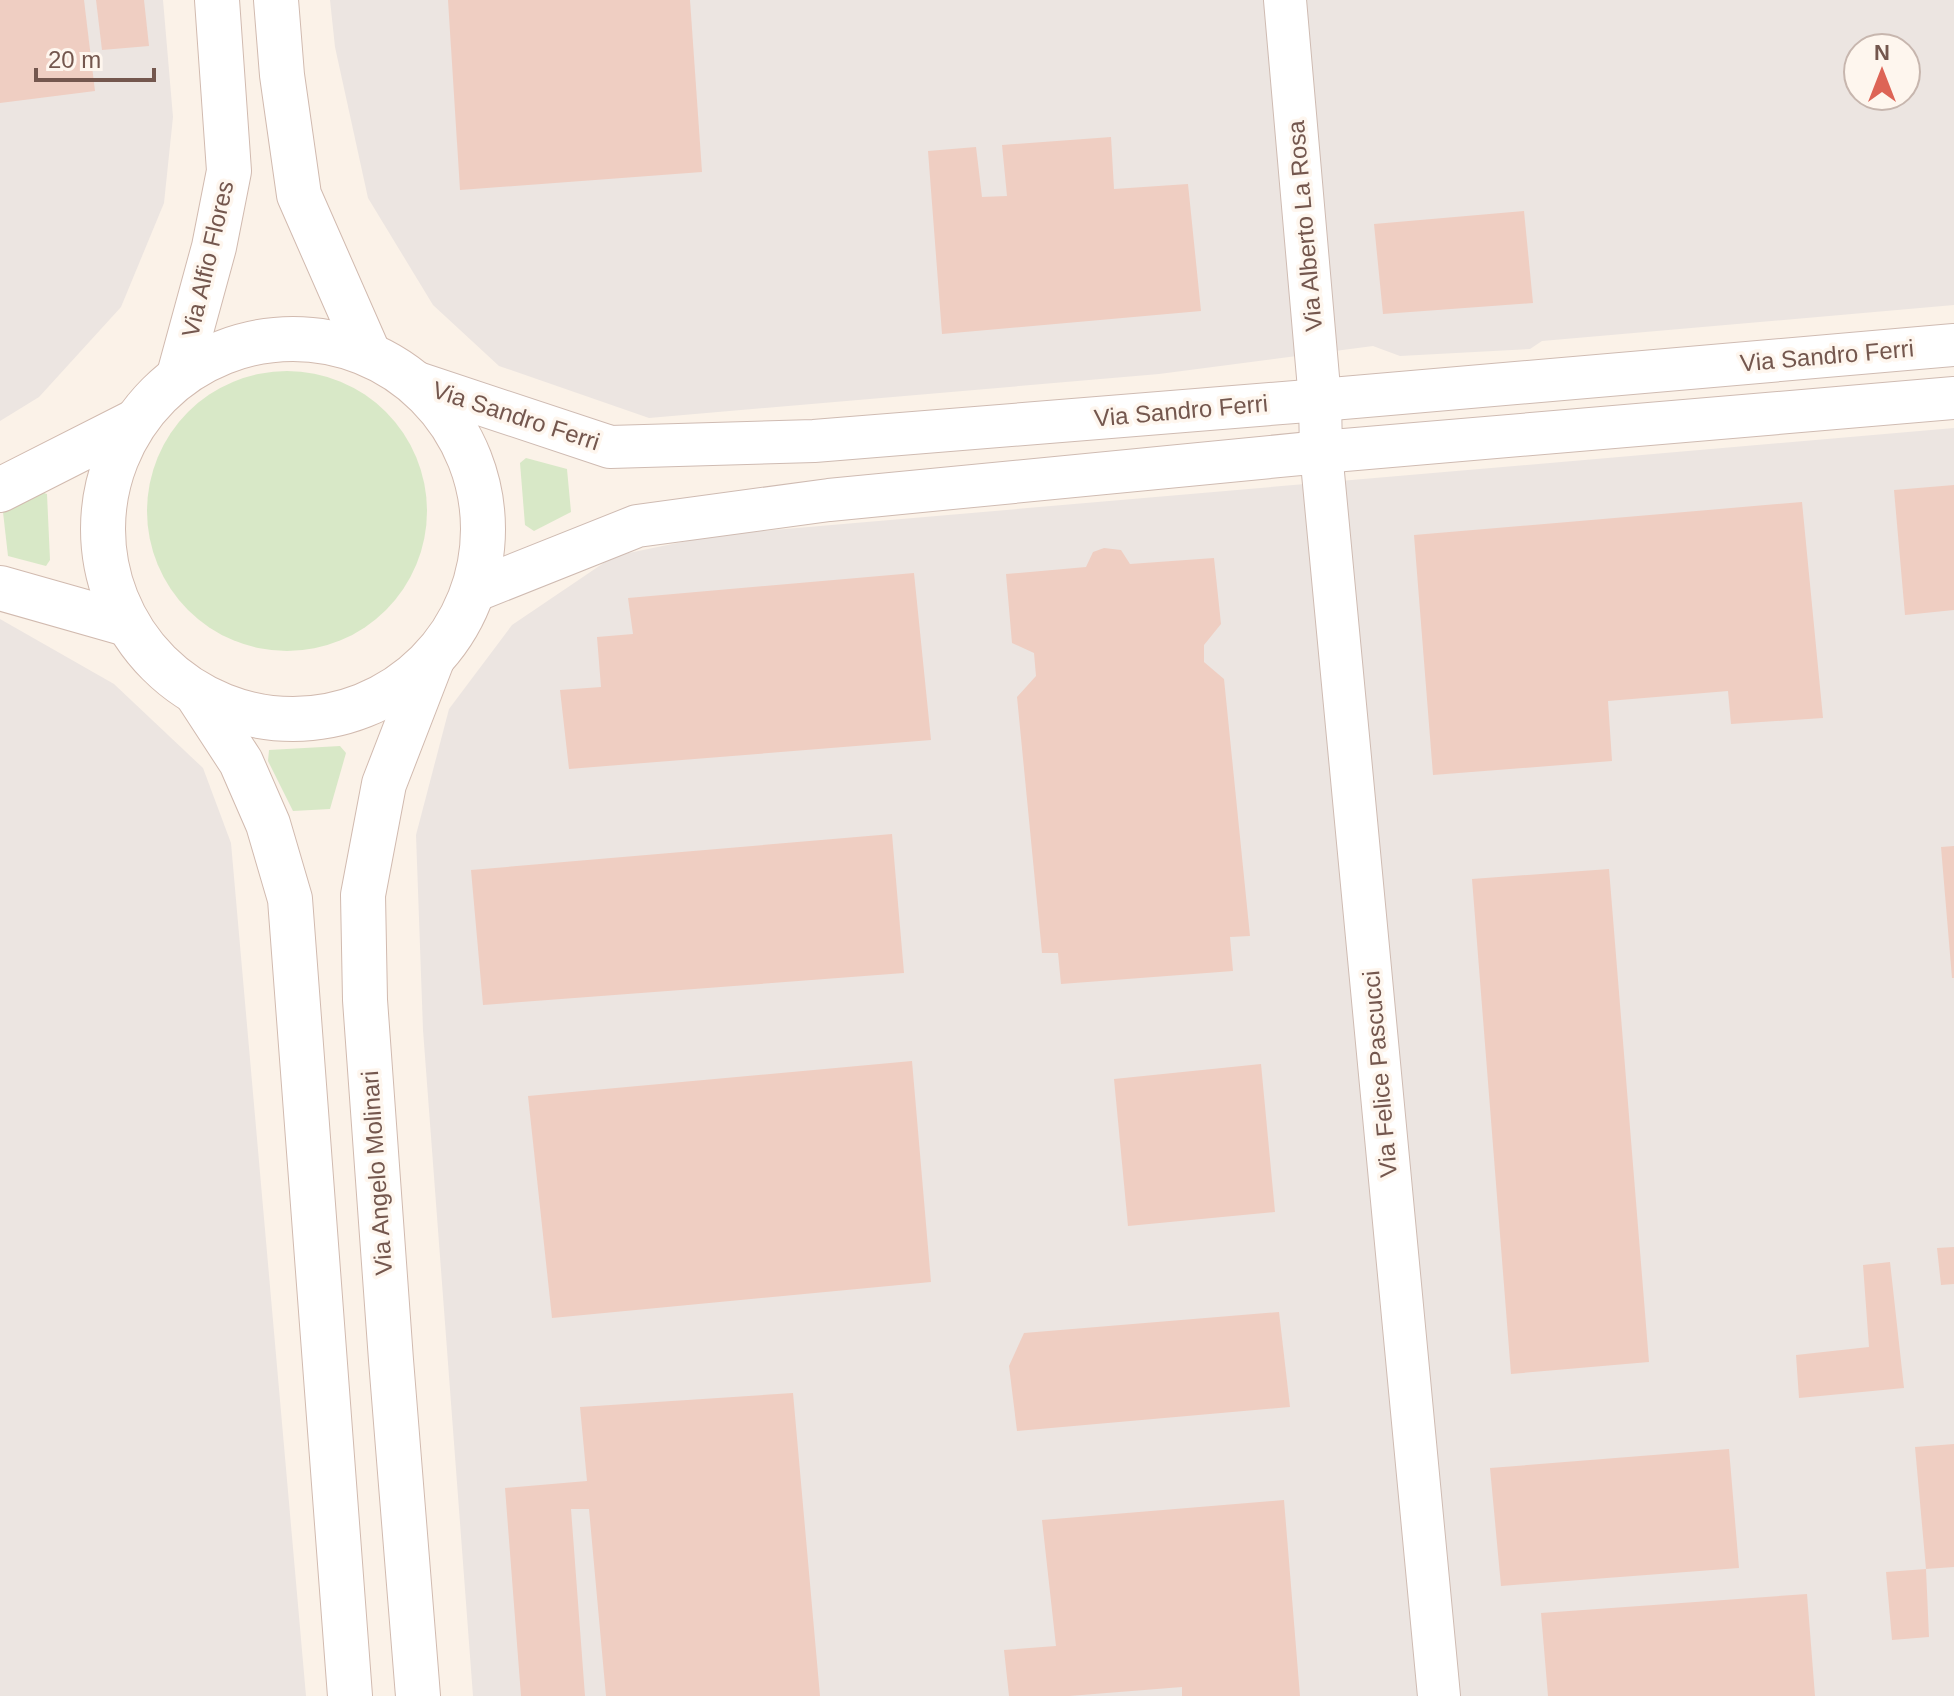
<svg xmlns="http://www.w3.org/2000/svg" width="1954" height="1696" font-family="Helvetica,sans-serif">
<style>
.industrial{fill:#ece5e1;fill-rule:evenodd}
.green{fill:#d8e8c7}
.building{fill:#efcec2}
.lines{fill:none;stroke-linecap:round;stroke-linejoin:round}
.street-casing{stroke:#cfbbb2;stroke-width:44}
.secondary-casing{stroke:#d1baaf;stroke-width:46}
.street{stroke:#fff;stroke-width:42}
.secondary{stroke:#fff;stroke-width:44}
.labels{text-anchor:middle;stroke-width:7;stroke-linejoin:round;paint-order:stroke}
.street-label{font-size:24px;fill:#74574e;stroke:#fef6ee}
</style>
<rect width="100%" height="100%" fill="#fbf2e8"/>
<g class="industrial">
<polygon points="0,0 163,0 173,117 164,203 121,307 39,397 0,421"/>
<path d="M330,0H1954V305L1542,341L1530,349L1400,356L1373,346L1159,374L649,418L499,366L433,305L368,198L335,47ZM1858,48H1906V96H1858Z"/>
<polygon points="1954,428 1954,1696 473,1696 423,1030 416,835 449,709 512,625 614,556 716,535"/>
<polygon points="0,619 114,684 203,768 231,843 306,1696 0,1696"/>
</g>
<g class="green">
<circle cx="287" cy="511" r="140"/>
<polygon points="526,458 567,469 571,512 534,531 525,525 520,463"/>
<polygon points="41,492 47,494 50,560 46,566 8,556 3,512"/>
<polygon points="340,746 346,753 330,809 293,811 268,761 269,750"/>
</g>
<g class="building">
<polygon points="0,0 84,0 95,91 0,103"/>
<polygon points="96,0 144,0 149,46 102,50"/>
<polygon points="448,0 690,0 702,172 460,190"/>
<polygon points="1111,137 1114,189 1188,184 1201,311 942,334 928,151 976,147 982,197 1007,196 1002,145"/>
<polygon points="1524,211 1533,303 1383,314 1374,224"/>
<polygon points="1954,485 1954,610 1905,615 1894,490"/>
<polygon points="1802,502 1823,718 1731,724 1728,691 1608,701 1612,761 1433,775 1414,535"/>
<polygon points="1104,548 1121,550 1130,564 1214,558 1221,624 1204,645 1204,662 1224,679 1250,936 1230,937 1233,971 1061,984 1058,953 1042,953 1017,697 1036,676 1034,653 1012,643 1006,574 1086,567 1093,552"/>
<polygon points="914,573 931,740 569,769 560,690 601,687 597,637 633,634 628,598"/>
<polygon points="892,834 904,973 483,1005 471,870"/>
<polygon points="1954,846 1954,978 1952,978 1941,847"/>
<polygon points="1609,869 1649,1362 1511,1374 1472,879"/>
<polygon points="912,1061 931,1282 552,1318 528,1096"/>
<polygon points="1261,1064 1275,1212 1128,1226 1114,1079"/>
<polygon points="1954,1247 1954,1284 1941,1285 1937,1248"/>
<polygon points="1890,1262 1904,1388 1799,1398 1796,1355 1869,1347 1863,1265"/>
<polygon points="1279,1312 1290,1407 1017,1431 1009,1366 1024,1333"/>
<polygon points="793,1393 820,1696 606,1696 589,1509 571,1509 585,1696 521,1696 505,1488 587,1481 580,1407"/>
<polygon points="1954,1444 1954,1567 1926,1569 1915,1447"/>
<polygon points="1729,1449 1739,1568 1501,1586 1490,1468"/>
<polygon points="1284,1500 1300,1696 1182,1696 1182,1687 1069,1696 1009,1696 1004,1650 1056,1646 1042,1520"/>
<polygon points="1926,1569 1929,1637 1892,1640 1886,1572"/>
<polygon points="1807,1594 1815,1696 1548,1696 1541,1613"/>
</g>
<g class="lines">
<g class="street-casing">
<g id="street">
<polyline points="1285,0 1320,400 1321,452 1439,1696"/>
<polyline points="417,383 610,447 814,441 1320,400 1954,345"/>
<polyline points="474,591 637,526 829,500 1321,452 1954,398"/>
</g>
</g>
<g class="secondary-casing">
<g id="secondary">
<polyline points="276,0 282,75 299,195 368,352"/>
<circle cx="293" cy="529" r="190"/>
<polyline points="179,375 214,247 229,171 217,0"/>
<polyline points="0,490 134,422"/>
<polyline points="0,588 127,624"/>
<polyline points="196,693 241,762 268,824 290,899 350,1696"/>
<polyline points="418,1696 391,1360 365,1000 363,895 384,784 432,660"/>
</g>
</g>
<use href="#street" class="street"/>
<use href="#secondary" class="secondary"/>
</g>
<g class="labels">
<g class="street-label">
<text transform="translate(1305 226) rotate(-95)" y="8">Via Alberto La Rosa</text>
<text transform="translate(208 259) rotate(-77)" y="8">Via Alfio Flores</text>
<text transform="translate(1827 356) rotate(-5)" y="8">Via Sandro Ferri</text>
<text transform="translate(1181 411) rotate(-5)" y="8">Via Sandro Ferri</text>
<text transform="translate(516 416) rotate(18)" y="8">Via Sandro Ferri</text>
<text transform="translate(1380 1074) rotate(-95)" y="8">Via Felice Pascucci</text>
<text transform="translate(377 1173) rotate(-94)" y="8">Via Angelo Molinari</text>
</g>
</g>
<g transform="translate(1882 72)"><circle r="38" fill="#fef6ee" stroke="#c7b6ae" stroke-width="2"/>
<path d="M0-6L14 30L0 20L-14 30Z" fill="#dd6456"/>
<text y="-12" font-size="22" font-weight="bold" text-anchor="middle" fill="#74574e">N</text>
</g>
<path d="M36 68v12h118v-12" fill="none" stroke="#74574e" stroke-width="4"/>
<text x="48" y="68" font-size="24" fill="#74574e" stroke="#fef6ee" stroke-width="6" paint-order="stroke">20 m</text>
</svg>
